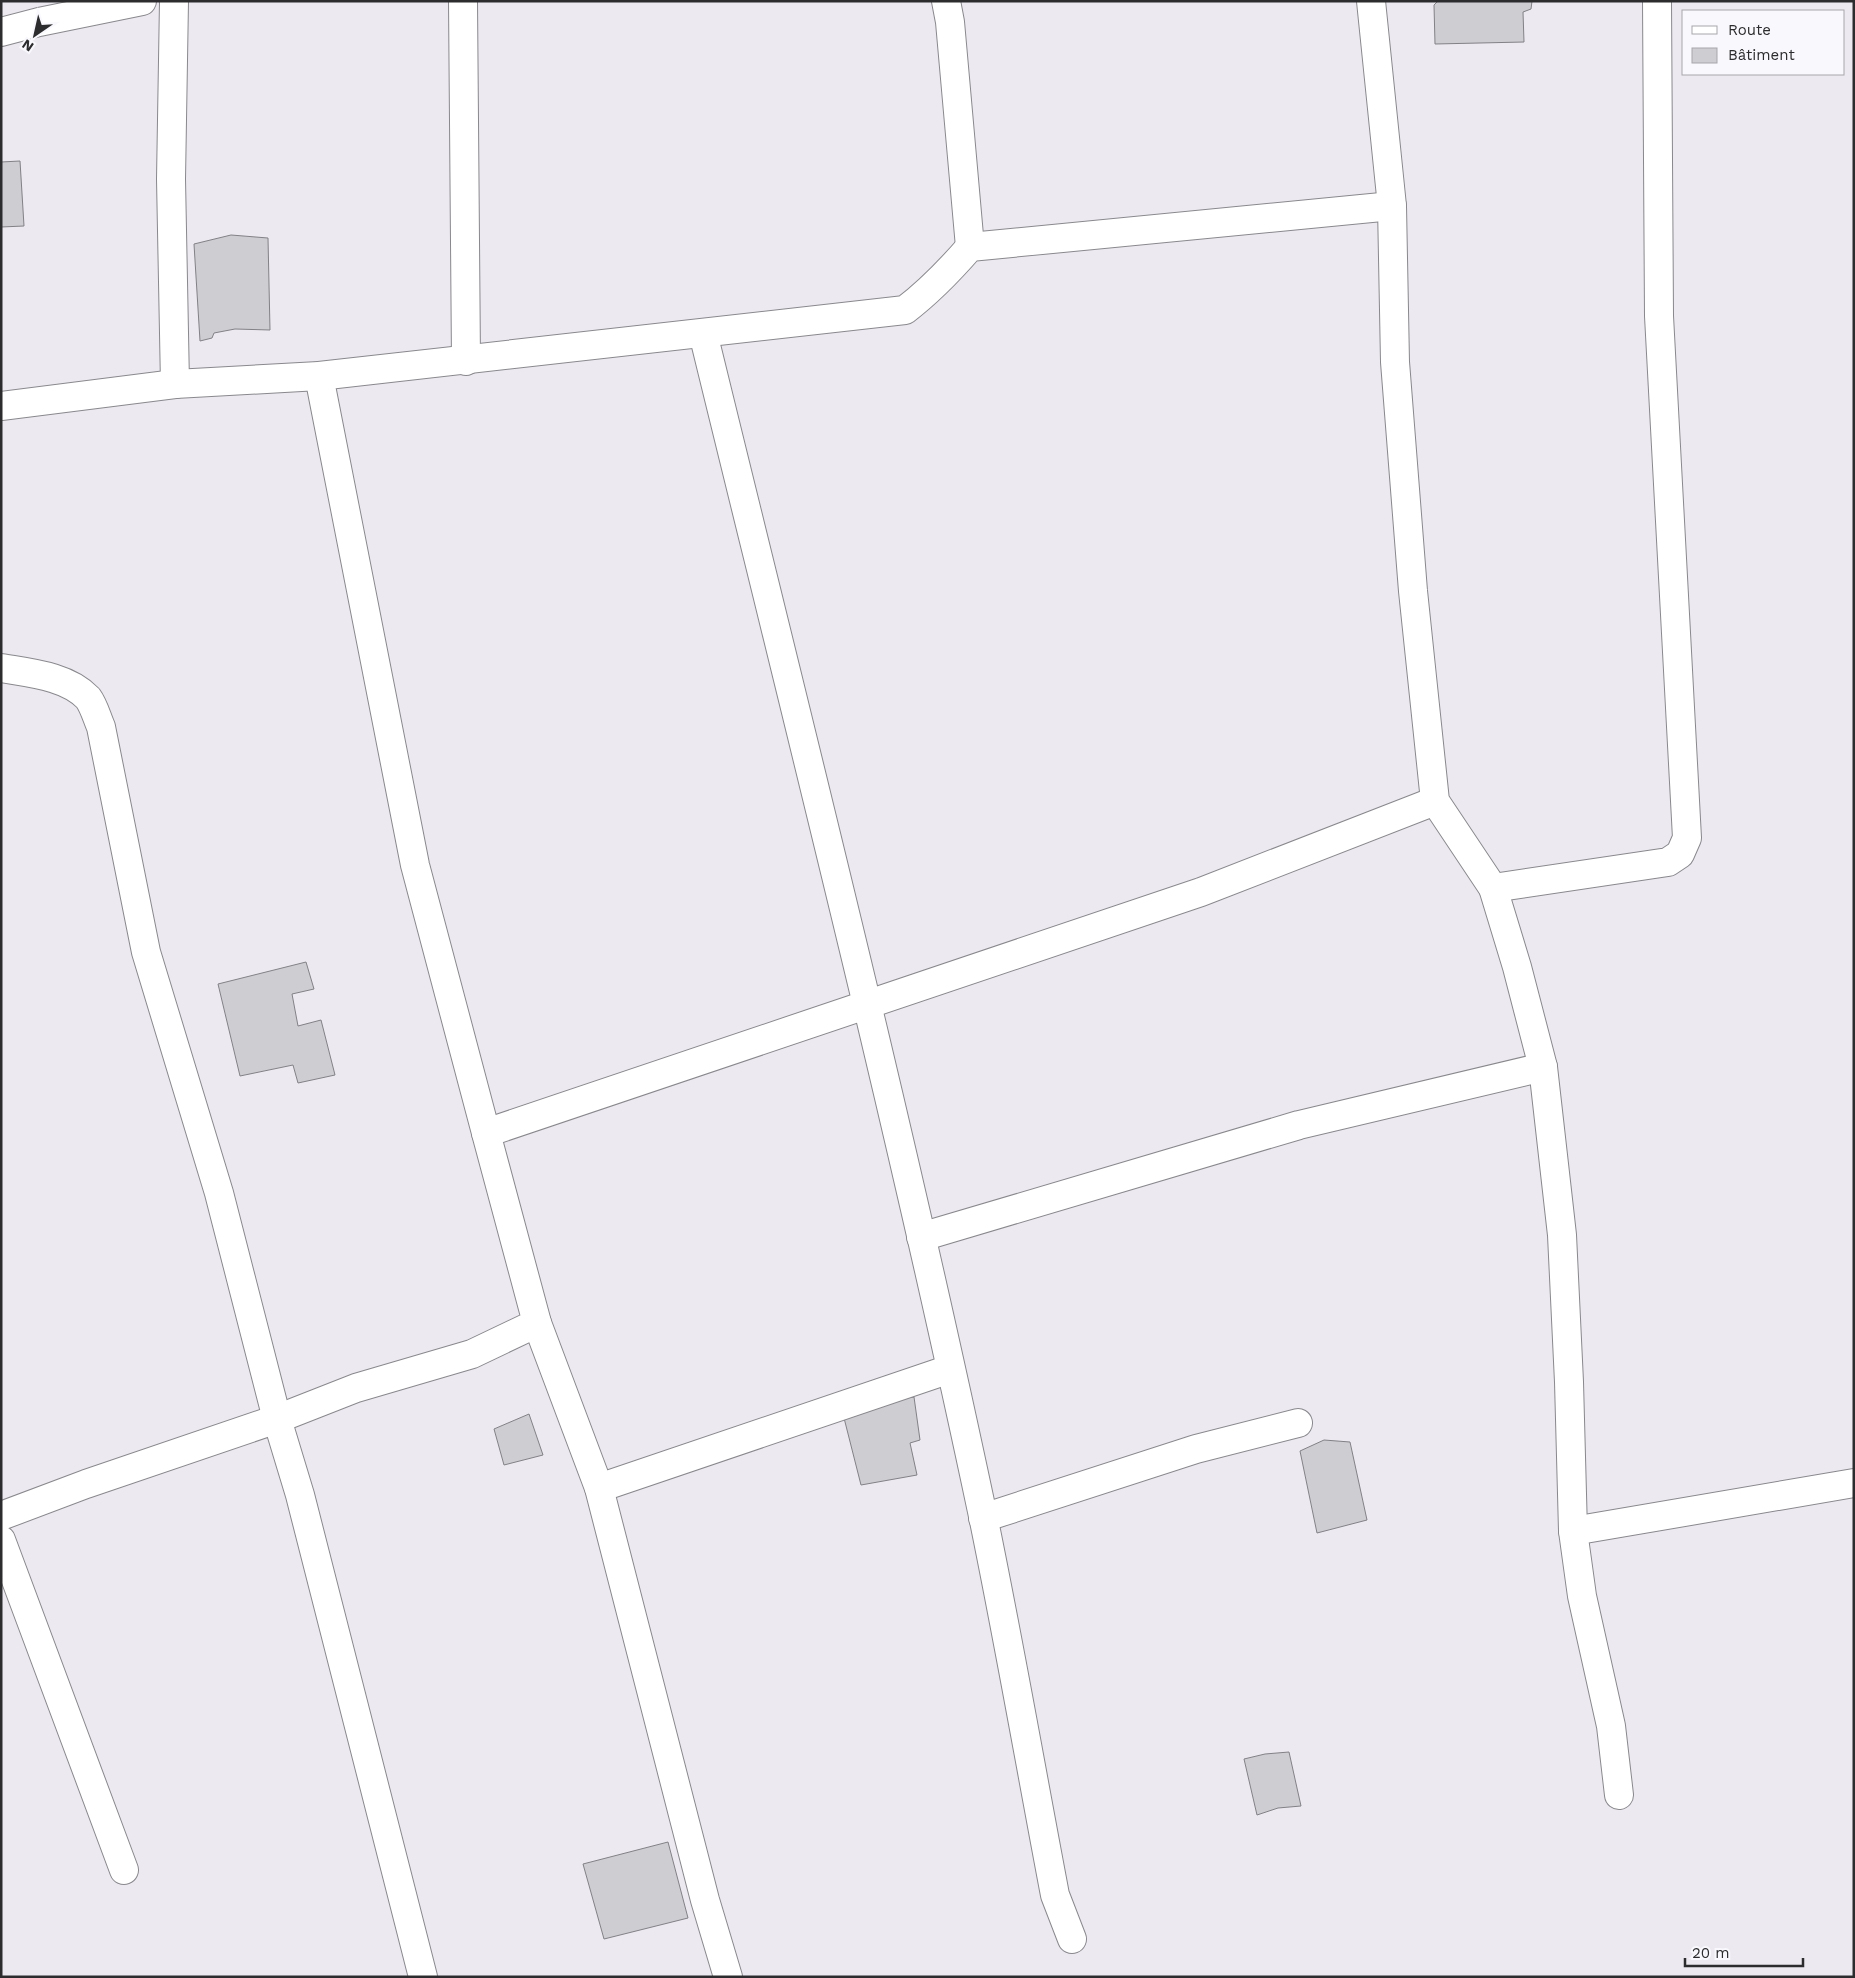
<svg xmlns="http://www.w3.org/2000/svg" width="1855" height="1978" font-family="'Work Sans',sans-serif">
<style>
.building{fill:#cecdd2;stroke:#828186}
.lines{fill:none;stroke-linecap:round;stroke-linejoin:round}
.minor-casing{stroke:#89888d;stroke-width:30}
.minor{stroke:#fff;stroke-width:28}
</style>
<rect width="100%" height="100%" fill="#eceaf0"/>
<g class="building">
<polygon points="1438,1 1532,1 1531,9 1523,12 1524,42 1435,44 1434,5"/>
<polygon points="20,161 24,226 1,227 1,162"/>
<polygon points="231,235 268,238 270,330 235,329 214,333 212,338 200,341 194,244"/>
<polygon points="306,962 314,989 292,994 298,1026 321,1020 335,1075 298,1083 293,1065 240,1076 218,984"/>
<polygon points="914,1397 920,1440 910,1443 917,1475 861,1485 843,1414 872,1402"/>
<polygon points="529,1414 543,1455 504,1465 494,1429"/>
<polygon points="1324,1440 1350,1442 1367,1520 1317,1533 1300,1451"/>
<polygon points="1289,1752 1301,1806 1278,1808 1257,1815 1244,1759 1265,1754"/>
<polygon points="668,1842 688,1918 604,1939 583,1864"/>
</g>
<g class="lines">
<g class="minor-casing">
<g id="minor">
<polyline points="174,1 171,179 175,384"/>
<polyline points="463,1 466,361"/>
<polyline points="946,1 950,22 970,247"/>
<polyline points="1371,1 1392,206 1395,362 1413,591 1435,801 1493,888 1517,967 1543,1067 1562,1235 1569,1382 1573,1531 1582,1596 1611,1726 1619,1795"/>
<polyline points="1,32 39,22 142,1"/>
<path d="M703,333C799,726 899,1119 983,1516C1009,1642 1031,1769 1055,1895L1072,1939"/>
<polyline points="319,376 415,865 486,1133"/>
<path d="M1,406L175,384L319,376L905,310C930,291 950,270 970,247L1392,206"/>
<path d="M1,668C30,673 67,676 88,698C94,706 97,718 101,727L146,952L219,1193L277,1419L300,1495L423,1977"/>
<polyline points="1493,888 1668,862 1680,854 1687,838 1659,316 1657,1"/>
<polyline points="921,1237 1299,1125 1543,1067"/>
<polyline points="537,1323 599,1488 705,1900 728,1977"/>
<polyline points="599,1488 950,1369"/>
<polyline points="1,1516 86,1484 277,1419 356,1388 472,1354 537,1323 486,1133 1201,892 1435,801"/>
<polyline points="983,1518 1196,1449 1298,1423"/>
<polyline points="1573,1531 1854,1483"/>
<polyline points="1,1540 124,1870"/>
</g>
</g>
<use href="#minor" class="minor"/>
</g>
<rect width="1855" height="1978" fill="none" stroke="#2c2c2e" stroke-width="5"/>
<rect x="1682" y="10" width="162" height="65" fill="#f9f8fd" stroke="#a7a6aa"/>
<rect x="1692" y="26" width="25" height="8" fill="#ffffff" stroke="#a7a6aa"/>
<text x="1728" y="35" font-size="15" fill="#2c2c2e">Route</text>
<rect x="1692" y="48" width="25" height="15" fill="#cecdd2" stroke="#a7a6aa"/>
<text x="1728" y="60" font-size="15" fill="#2c2c2e">Bâtiment</text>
<g transform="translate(35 35) rotate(214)" stroke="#f9f8fd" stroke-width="4" paint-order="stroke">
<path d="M0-4L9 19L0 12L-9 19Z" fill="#2c2c2e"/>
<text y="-8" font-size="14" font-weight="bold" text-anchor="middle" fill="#2c2c2e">N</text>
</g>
<path d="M1685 1958v8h118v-8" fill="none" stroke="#2c2c2e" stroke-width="2.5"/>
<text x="1692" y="1958" font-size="15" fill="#2c2c2e" stroke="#f9f8fd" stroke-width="4" paint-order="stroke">20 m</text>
</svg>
